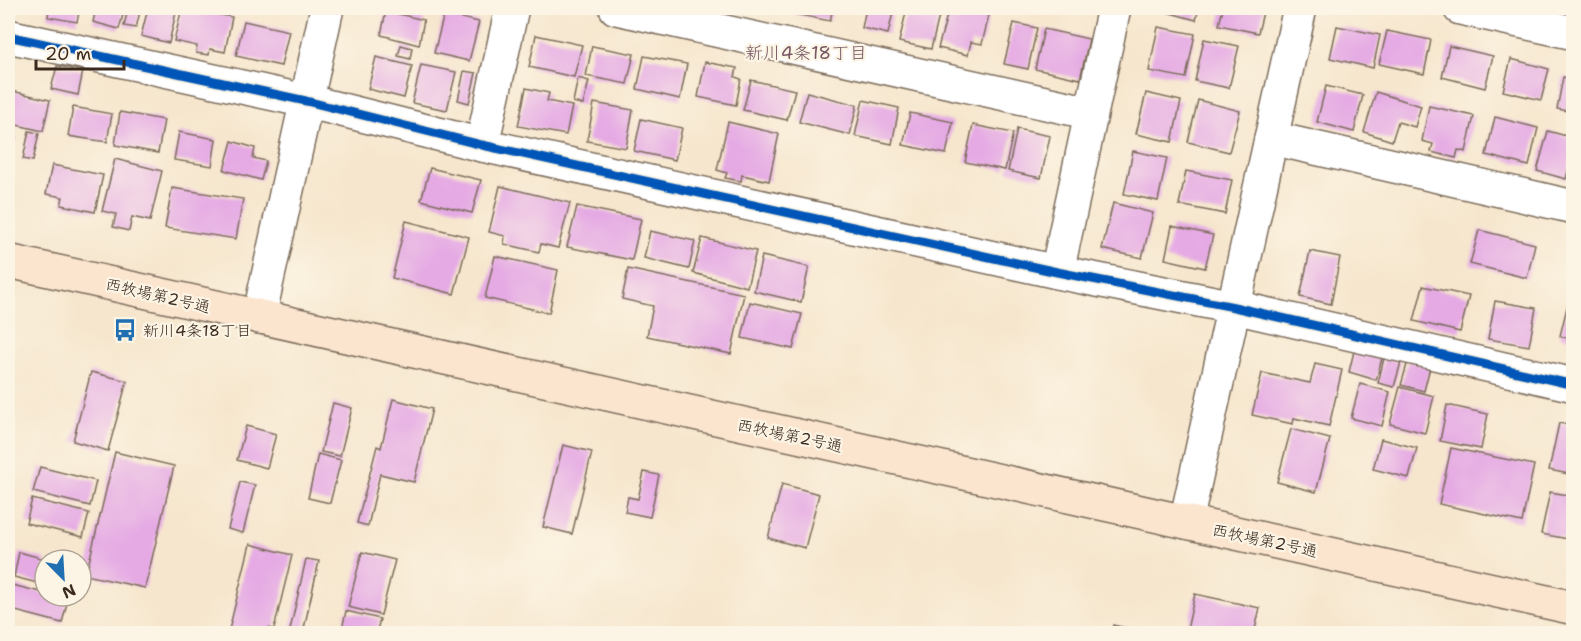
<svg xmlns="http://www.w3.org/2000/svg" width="1581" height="641" font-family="'Shantell Sans','Klee One',sans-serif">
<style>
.building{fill:#e5aae4}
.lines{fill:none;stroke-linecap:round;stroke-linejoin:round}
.street-casing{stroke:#7c6c5b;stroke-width:36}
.secondary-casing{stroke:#7c6c5b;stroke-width:36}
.street{stroke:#fff;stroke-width:33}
.secondary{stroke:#fbe5cf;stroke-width:33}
.cycleway-casing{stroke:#fcf5e5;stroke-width:13}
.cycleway{stroke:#0057b8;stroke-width:9}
.labels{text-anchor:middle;stroke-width:4.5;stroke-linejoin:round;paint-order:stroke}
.street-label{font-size:16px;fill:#3b2a1e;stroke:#fcf5e5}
.poi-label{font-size:16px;fill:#3b2a1e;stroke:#fcf5e5;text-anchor:start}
.neighbourhood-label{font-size:18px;fill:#765763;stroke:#fcf5e5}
</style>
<rect width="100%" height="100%" fill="#fcf5e5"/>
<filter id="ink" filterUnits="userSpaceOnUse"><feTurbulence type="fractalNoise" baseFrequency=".0167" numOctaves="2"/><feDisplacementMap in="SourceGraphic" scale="12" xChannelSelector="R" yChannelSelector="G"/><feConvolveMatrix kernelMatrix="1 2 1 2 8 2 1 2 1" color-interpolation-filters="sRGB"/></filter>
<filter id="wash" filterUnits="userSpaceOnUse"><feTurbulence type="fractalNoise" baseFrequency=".008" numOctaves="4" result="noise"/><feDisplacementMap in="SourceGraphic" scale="24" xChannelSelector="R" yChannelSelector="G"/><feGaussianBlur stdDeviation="1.35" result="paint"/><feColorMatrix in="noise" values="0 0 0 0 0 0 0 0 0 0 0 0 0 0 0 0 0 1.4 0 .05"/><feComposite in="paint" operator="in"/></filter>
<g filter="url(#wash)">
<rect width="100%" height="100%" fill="#f6e6cd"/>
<g id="blocks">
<g class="building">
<polygon points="49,8 80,8 77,22 48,17"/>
<polygon points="96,8 125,8 119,29 93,22"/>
<polygon points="128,8 141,8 136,28 124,26"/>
<polygon points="148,8 177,8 169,43 141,36"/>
<polygon points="182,8 232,17 225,52 210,49 209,55 196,53 197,46 174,41"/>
<polygon points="796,8 833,8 830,21 794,14"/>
<polygon points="866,8 894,8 888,34 862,28"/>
<polygon points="907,8 941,8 931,49 899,42"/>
<polygon points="949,8 989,15 982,44 971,42 968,55 938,48"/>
<polygon points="1152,8 1199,8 1196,20"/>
<polygon points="1223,8 1264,8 1258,33 1219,25"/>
<polygon points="386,11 424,20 419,45 381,35"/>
<polygon points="444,14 479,22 469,61 434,53"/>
<polygon points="244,21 289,31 281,66 236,56"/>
<polygon points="1014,23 1037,28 1028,69 1004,64"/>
<polygon points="1337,26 1380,35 1373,68 1330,58"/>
<polygon points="1158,27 1195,34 1186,78 1149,71"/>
<polygon points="1044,29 1089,39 1080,79 1035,69"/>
<polygon points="1387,31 1431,40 1424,74 1379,64"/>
<polygon points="536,35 582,45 574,77 529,67"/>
<polygon points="1204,39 1239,46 1229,88 1195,81"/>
<polygon points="401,45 412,48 410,59 398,56"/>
<polygon points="592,46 634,54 627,84 586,76"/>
<polygon points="1449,46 1493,56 1485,88 1442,77"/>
<polygon points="644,56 687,64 680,99 637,89"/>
<polygon points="376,57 412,66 404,98 368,89"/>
<polygon points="1511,59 1549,69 1541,100 1503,91"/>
<polygon points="705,62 737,68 735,77 741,79 736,105 698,97"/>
<polygon points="421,65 456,72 447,110 412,103"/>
<polygon points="57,66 83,71 78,95 51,89"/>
<polygon points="464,71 476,73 469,103 458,100"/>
<polygon points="1563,77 1574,79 1574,112 1557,109"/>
<polygon points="578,78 589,81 583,105 573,102"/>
<polygon points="751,80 795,90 787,120 743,110"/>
<polygon points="1326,86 1363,95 1354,132 1317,122"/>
<polygon points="526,88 549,93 547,101 572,106 566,135 518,126"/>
<polygon points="8,90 50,100 43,131 8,123"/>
<polygon points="807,92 857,105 850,135 799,122"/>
<polygon points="1376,92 1421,106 1415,127 1398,122 1392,141 1364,132"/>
<polygon points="1146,93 1181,101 1172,142 1136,134"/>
<polygon points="863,100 899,108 892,144 855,136"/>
<polygon points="1198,100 1240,111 1229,152 1188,142"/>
<polygon points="594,103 633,110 626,148 587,141"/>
<polygon points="1429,106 1474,116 1466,152 1458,150 1456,158 1431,152 1433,144 1422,141"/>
<polygon points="73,107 112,114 107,142 68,136"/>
<polygon points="120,112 164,120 158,153 115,145"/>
<polygon points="910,113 953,122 946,154 903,145"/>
<polygon points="1495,117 1538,128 1529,166 1486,155"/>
<polygon points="641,119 682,128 675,160 634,151"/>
<polygon points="728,122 779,134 769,181 742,175 741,181 725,178 727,173 717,170"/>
<polygon points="973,125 1013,133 1005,170 965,162"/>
<polygon points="1017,129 1050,136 1041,178 1008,171"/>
<polygon points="29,131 39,133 33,161 23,159"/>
<polygon points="1548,131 1574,138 1574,159 1571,159 1566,179 1537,171"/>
<polygon points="179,132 216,139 212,166 174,160"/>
<polygon points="8,134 16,136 8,170"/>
<polygon points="232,141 255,148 253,158 266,161 261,180 224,170"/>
<polygon points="1133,151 1167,158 1158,201 1124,194"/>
<polygon points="115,159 162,171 150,221 132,217 129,231 113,227 116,214 102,211"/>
<polygon points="52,165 103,175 95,212 61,205 63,197 46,194"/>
<polygon points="430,168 481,180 472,213 421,200"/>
<polygon points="1186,171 1232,180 1225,214 1179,205"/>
<polygon points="500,186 570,203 558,248 541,244 539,252 504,244 505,236 489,232"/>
<polygon points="172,188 243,199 236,239 165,228"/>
<polygon points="1113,203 1153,213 1142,258 1102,249"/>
<polygon points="577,206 641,219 632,260 567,247"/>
<polygon points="406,221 469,237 454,294 392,278"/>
<polygon points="1172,226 1213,235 1205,268 1165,259"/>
<polygon points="1479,230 1535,244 1527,278 1470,264"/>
<polygon points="650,231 695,241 689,269 644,258"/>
<polygon points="702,238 756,251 747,287 693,273"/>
<polygon points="1310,251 1340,257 1331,304 1300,297"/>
<polygon points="495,256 558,270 549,313 485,298"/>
<polygon points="762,256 809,267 801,302 754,291"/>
<polygon points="628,269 744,294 731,354 647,336 653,306 622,299"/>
<polygon points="1423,286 1469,296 1460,332 1414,321"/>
<polygon points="1495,301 1536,308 1529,346 1488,339"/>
<polygon points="750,302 802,314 793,349 742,338"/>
<polygon points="1568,303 1574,305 1574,340 1560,336"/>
<polygon points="1354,351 1382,358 1376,380 1349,372"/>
<polygon points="1384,358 1401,362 1394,387 1378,383"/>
<polygon points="1408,361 1430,367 1424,391 1401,385"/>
<polygon points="1315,364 1342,370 1329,426 1294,418 1293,424 1252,415 1262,373 1310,383"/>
<polygon points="91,372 127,381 108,451 73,441"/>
<polygon points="1360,384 1390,392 1382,426 1351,418"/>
<polygon points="1400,387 1434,396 1425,433 1390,424"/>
<polygon points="393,399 432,409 414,482 380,474 368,526 357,523 377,446 381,448"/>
<polygon points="333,403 352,408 340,456 321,452"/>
<polygon points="1447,405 1488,414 1481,449 1440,441"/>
<polygon points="1559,423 1574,426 1574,475 1549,470"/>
<polygon points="246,426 276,434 267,468 237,460"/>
<polygon points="1291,429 1330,439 1316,492 1277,482"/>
<polygon points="1381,439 1417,448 1409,478 1373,469"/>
<polygon points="563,445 592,452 572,534 543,527"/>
<polygon points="1451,448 1534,465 1522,522 1439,504"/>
<polygon points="115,452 174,466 145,588 86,575"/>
<polygon points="318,454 341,460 330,503 308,498"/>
<polygon points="40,467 96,481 90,506 33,492"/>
<polygon points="644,472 659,475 650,517 625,512 628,497 638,499"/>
<polygon points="240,482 255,485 243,533 228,529"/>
<polygon points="782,484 819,494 805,548 768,538"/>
<polygon points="1550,492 1574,496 1574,540 1541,534"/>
<polygon points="32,499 89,513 83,537 26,523"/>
<polygon points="250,544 292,555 274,629 268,628 267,634 228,634"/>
<polygon points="19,552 45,559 45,585 14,577"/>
<polygon points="362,552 395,560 381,615 348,607"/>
<polygon points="306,559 319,561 303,633 290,630"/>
<polygon points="12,585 45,593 45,596 68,599 62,623 8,609"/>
<polygon points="1195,594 1260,608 1254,634 1186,634"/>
<polygon points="346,611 380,619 376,634 341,634"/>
<polygon points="1113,625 1148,633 1148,634 1112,634"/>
</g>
</g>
</g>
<g filter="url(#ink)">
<use href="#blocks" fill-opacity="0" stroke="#7c6c5b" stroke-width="1.5"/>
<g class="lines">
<g class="street-casing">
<g id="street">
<polyline points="616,8 1091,113"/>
<polyline points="1460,8 1574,33"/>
<polyline points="8,36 306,101 482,145 1057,272 1234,307 1574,385"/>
<polyline points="1271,138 1574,207"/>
<polyline points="482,145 512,8"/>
<polyline points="1057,272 1114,8"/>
<polyline points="259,317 327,8"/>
<polyline points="1186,522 1300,8"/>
</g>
</g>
<g class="secondary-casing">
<polyline id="secondary" points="8,261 1574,608"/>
</g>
<use href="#street" class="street"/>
<use href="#secondary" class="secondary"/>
<g class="cycleway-casing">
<polyline id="cycleway" points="8,36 306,101 482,145 1057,272 1234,307 1574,385"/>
</g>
<use href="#cycleway" class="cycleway"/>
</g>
</g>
<defs>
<g id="bus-bare" transform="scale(1.8)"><path d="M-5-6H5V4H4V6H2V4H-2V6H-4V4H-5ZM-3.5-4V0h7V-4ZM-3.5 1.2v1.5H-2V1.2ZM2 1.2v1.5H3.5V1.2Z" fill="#1f6fb2" stroke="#fcf5e5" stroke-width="2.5" paint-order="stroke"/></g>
</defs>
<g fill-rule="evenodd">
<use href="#bus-bare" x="125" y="330"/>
</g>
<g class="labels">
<g class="street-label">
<text transform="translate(158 295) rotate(13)" y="6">西牧場第2号通</text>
<text transform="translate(790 435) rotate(12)" y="6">西牧場第2号通</text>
<text transform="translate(1265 540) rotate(12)" y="6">西牧場第2号通</text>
</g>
<g class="poi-label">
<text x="143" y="336">新川4条18丁目</text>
</g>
<g class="neighbourhood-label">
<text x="806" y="59">新川4条18丁目</text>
</g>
</g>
<rect width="1581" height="641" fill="none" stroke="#fcf5e5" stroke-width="30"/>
<g transform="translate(63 578) rotate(156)"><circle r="28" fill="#fcf5e5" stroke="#afa495" stroke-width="1.5"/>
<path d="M0-4.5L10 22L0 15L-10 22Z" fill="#1f6fb2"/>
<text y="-9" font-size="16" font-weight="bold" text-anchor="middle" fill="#3b2a1e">N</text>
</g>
<path d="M36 60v9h88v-9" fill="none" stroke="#3b2a1e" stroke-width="3"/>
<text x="45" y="60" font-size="18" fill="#3b2a1e" stroke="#fcf5e5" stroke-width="4.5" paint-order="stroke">20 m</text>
</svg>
